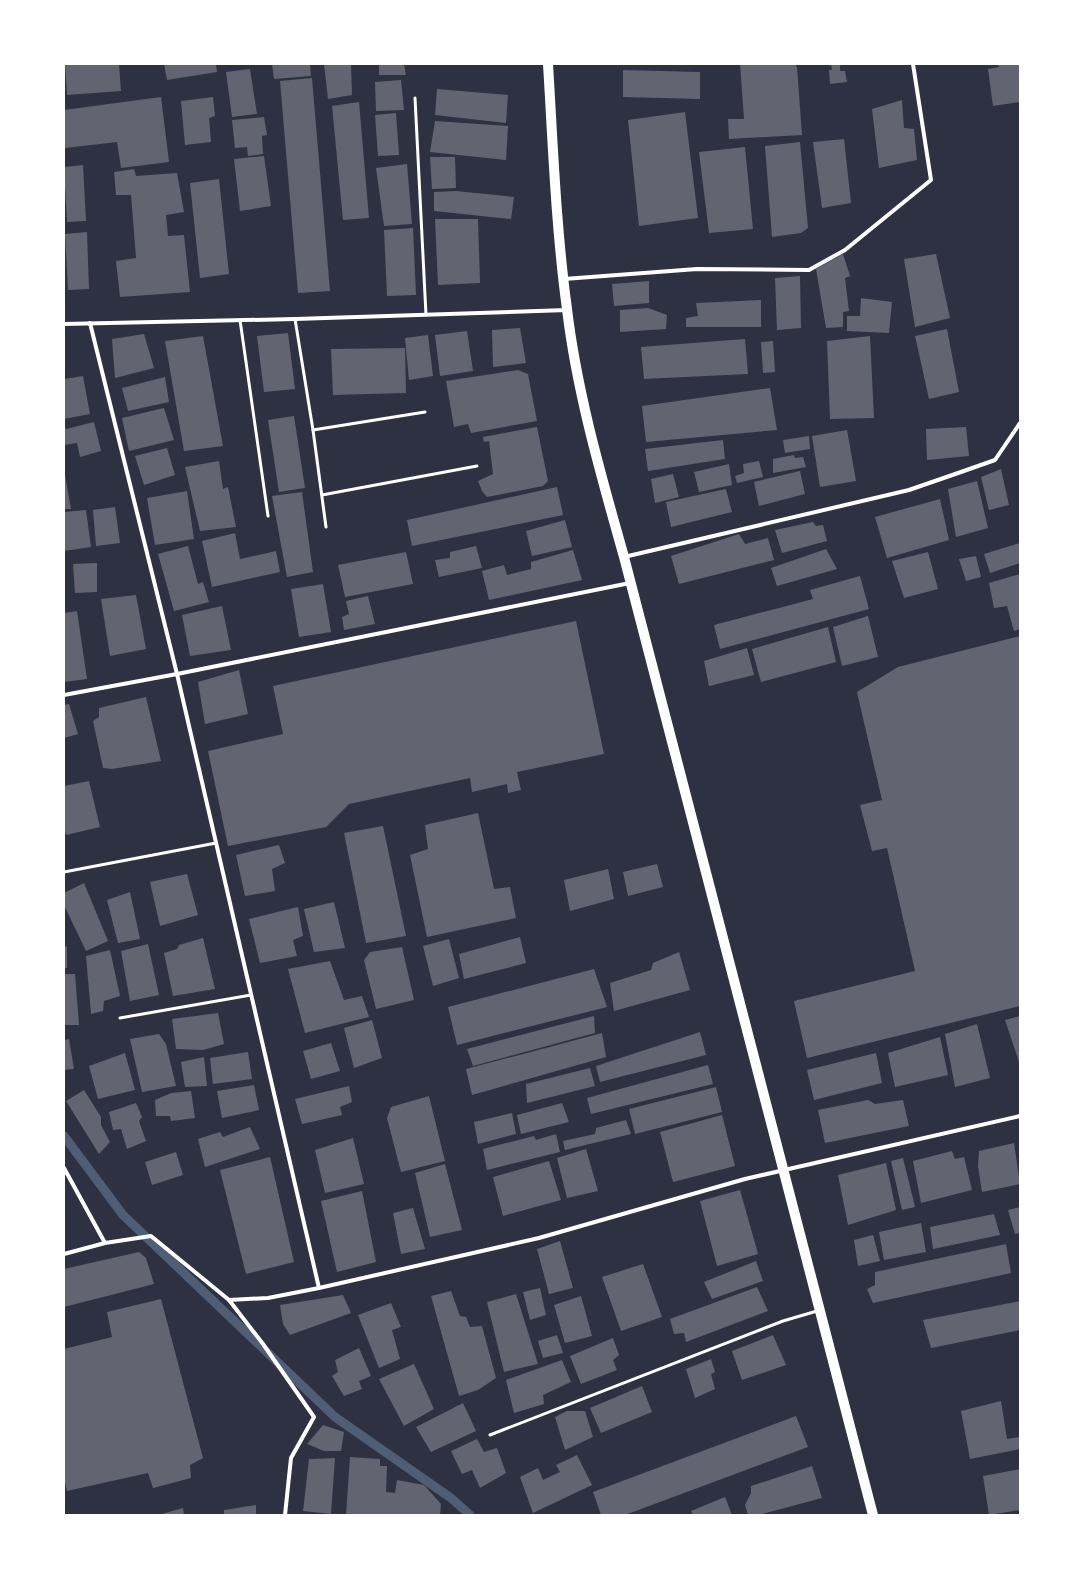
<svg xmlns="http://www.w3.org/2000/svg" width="1084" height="1579" font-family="'PT Sans',sans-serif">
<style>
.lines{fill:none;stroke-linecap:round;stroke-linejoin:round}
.stream{stroke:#4f5d75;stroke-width:9}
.building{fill:#626471}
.service{stroke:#fff;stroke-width:3}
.minor{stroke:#fff;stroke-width:4}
.primary{stroke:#fff;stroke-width:10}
</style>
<rect width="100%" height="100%" fill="#2d3142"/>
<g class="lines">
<polyline class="stream" points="64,1136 123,1215 335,1417 451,1498 470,1515"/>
</g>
<g class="building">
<polygon points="65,64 119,64 121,91 67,95"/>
<polygon points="164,64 216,64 217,72 167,80"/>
<polygon points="272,64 310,64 311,76 274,79"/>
<polygon points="324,64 351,64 352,95 328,99"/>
<polygon points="379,64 404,64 406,75 379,75"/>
<polygon points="740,64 795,64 797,67 802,135 729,139 728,119 744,119"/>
<polygon points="831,64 840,64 840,71 845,71 847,82 830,84 829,70 832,70"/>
<polygon points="998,64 1020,64 1020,102 993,106 988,69 999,67"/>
<polygon points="250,69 257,114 232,117 226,72"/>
<polygon points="623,70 700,72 700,99 623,97"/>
<polygon points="312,78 330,291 298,293 280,81"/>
<polygon points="401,80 404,110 376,111 375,82"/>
<polygon points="437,89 508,95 506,123 435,115"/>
<polygon points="161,97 169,162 121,168 117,142 65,148 64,110"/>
<polygon points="213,97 215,116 209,118 211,142 185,145 181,101"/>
<polygon points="902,100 904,128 914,129 917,160 879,168 872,109"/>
<polygon points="359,102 369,218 343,220 332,106"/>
<polygon points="685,112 698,218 639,226 628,120"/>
<polygon points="396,113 399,155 378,156 375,115"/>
<polygon points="264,117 267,135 262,136 263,154 248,156 247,147 235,148 232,120"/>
<polygon points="435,121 508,126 506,160 430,152"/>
<polygon points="844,139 851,203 822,208 813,142"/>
<polygon points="800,142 808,228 801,233 772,237 765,146"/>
<polygon points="745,147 753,229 709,233 699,152"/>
<polygon points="264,156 271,206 240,211 234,159"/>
<polygon points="430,157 455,157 456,188 432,189"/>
<polygon points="407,164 412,224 384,226 376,168"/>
<polygon points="83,165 86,221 67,222 64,167"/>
<polygon points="134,169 136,176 177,173 184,212 166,215 168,236 184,235 190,292 120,297 116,261 136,258 131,195 116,195 114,172"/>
<polygon points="219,179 229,274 200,278 190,183"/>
<polygon points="456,191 514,197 511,219 434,211 434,192"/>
<polygon points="435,219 478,219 480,283 438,285"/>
<polygon points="413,228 416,295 387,296 384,230"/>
<polygon points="87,232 89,289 68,290 65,234"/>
<polygon points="843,254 850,276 845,278 849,311 843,312 843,327 826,328 816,269"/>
<polygon points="936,254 950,318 915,327 904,259"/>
<polygon points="800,276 801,328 777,330 775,278"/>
<polygon points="649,281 649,303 614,306 612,284"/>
<polygon points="861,298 892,302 889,333 847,331 847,316 860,316"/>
<polygon points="761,300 761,327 686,327 686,318 698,316 696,303"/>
<polygon points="648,308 667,315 666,329 620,332 620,310"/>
<polygon points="520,328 526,363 493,367 492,330"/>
<polygon points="947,329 959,392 929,399 915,336"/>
<polygon points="467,331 473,371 440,376 435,335"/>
<polygon points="288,333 295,389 264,392 257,336"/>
<polygon points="144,334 154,368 115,378 112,339"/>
<polygon points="428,335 433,376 409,380 405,338"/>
<polygon points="203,336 223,446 184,451 165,341"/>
<polygon points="870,336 874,418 830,419 827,341"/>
<polygon points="745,339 748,374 644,379 641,347"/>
<polygon points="773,341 775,372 763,373 761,342"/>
<polygon points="405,348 406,393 333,395 331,349"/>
<polygon points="518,370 528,374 537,421 471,433 468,424 454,427 446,381"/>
<polygon points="83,376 90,414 64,419 64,379"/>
<polygon points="165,377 169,402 128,411 122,388"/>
<polygon points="770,388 777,430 646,442 642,406"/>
<polygon points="164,408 174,440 129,451 122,418"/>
<polygon points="294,416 305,488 279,492 268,420"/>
<polygon points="94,422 101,451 80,457 77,443 64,445 64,426 66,429"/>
<polygon points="537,427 548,481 543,486 487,497 482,491 478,481 493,474 489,441 484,442 483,437"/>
<polygon points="966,427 969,456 927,460 926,429"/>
<polygon points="847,430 856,481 820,487 812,436"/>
<polygon points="809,436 810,449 785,453 783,440"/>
<polygon points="723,440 725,459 648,471 645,449"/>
<polygon points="167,448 175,475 144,485 135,456"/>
<polygon points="794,455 795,458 803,457 806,467 773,473 773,459"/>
<polygon points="219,461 223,489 228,487 236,527 200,531 185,467"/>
<polygon points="759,461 763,477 737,483 735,476 744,473 743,464"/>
<polygon points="729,464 732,485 699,492 694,472"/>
<polygon points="1001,469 1009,505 989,510 981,477"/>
<polygon points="800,471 805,494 759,506 754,482"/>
<polygon points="673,474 679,497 655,503 651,479"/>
<polygon points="64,475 65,475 71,509 64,509"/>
<polygon points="977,481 988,528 956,537 948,489"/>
<polygon points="557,487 563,515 412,546 407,520"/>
<polygon points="726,489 732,512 671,527 666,502"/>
<polygon points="187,491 194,539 155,545 147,498"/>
<polygon points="302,492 313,572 287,577 272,496"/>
<polygon points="940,499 949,540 887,558 875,517"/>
<polygon points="115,507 120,543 96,546 93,510"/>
<polygon points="86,510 91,547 64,551 64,512"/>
<polygon points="565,520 572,547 532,556 526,531"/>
<polygon points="813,522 816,526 823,525 827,541 782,553 775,530"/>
<polygon points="235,533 240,559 276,551 280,572 212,587 202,541"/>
<polygon points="739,534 745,544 768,538 774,560 679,584 671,556"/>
<polygon points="1020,543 1020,563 990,573 984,554"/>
<polygon points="188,546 198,584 203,582 209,602 174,611 158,554"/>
<polygon points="476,546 482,568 439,577 435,560 450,558 450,552"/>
<polygon points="826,549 837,569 777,586 771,568"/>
<polygon points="573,550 582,580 489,600 482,571 504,565 507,575 531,569 531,562"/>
<polygon points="406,552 413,584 345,597 338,565"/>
<polygon points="928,552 938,589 904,598 892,561"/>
<polygon points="976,556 981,577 966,581 959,559"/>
<polygon points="97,563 97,592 75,593 73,564"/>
<polygon points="1020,574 1020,629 1014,631 1007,606 994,608 989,583"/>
<polygon points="860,576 869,609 720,649 714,625 813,599 810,590"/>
<polygon points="323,584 331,632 299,637 291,589"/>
<polygon points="136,595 146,649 110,656 101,599"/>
<polygon points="368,596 375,624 344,630 342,617 349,614 346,601"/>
<polygon points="222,606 231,650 190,656 182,615"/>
<polygon points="77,611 87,679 64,682 64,613"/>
<polygon points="868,616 878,657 842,666 833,627"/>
<polygon points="576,621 604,754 517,772 521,790 508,793 507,784 472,792 470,778 349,804 326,827 228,846 208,751 283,734 273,686"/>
<polygon points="828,627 836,662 761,682 752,649"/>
<polygon points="1020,636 1020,1006 807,1058 794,1001 915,971 887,848 872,851 860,805 882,800 857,692 898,667"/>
<polygon points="747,648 754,675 709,686 704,661"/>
<polygon points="239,670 248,714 205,724 198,682"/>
<polygon points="146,697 161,761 112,769 103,768 93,721 99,717 99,708"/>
<polygon points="69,704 78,734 64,738 64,705"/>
<polygon points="89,781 100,827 66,835 64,826 64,786"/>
<polygon points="478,813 494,889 510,887 516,918 427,937 410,855 428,849 425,825"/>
<polygon points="383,826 406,936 366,943 344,833"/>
<polygon points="279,845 285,863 272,869 275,891 245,896 236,855"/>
<polygon points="657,864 663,887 628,896 623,872"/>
<polygon points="608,869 614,899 570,911 564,880"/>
<polygon points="187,874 198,915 160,926 150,882"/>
<polygon points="84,883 108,941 86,951 64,905 64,893"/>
<polygon points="130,892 140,939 118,943 107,900"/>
<polygon points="334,902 345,948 314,952 304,909"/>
<polygon points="298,907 303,936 293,940 297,956 260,963 249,919"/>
<polygon points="520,937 526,963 464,979 459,954"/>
<polygon points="203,938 215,989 173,996 164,953 177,949 179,945"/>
<polygon points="449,939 459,978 433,986 423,946"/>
<polygon points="148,944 159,995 130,1001 121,951"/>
<polygon points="67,946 67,968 64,968 64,947"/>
<polygon points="402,947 414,1000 376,1009 364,960 370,952"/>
<polygon points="110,950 120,996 104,1001 103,1011 91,1014 86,956"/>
<polygon points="679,952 690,990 614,1011 610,983 651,970 653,963"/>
<polygon points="330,961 344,1000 362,996 369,1017 305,1033 288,969"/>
<polygon points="594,969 607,1007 457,1045 448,1007"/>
<polygon points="64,974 75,974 79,1025 64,1025"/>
<polygon points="218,1013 224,1044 203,1050 176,1049 172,1019"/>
<polygon points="594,1016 595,1033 473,1066 467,1049"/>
<polygon points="1020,1016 1020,1065 1005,1020"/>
<polygon points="372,1020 382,1058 354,1068 344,1028"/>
<polygon points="977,1024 990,1078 955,1087 945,1034"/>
<polygon points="700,1032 706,1055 600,1082 596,1066"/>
<polygon points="602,1033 606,1057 472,1095 466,1069"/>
<polygon points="159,1034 166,1044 176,1086 142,1092 130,1039"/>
<polygon points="940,1037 948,1075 895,1087 888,1053"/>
<polygon points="69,1039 74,1069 64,1070 64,1040"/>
<polygon points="331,1043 340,1071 311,1079 303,1051"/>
<polygon points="248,1052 252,1079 213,1084 210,1058"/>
<polygon points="125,1053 135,1090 98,1099 89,1066"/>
<polygon points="876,1053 882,1083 814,1100 807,1070"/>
<polygon points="204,1057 207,1086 185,1087 181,1062"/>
<polygon points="708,1065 713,1084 591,1114 587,1098"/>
<polygon points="590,1068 595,1086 527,1103 526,1084"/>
<polygon points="254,1085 259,1110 222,1118 217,1091"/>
<polygon points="349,1086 352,1102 340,1107 342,1115 302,1124 295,1099"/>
<polygon points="716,1087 722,1112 635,1134 629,1109"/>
<polygon points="84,1090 101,1117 101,1125 110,1142 99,1154 66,1101"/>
<polygon points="191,1091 195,1118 171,1121 170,1116 156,1116 155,1100 171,1093"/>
<polygon points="429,1096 445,1161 401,1172 387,1118 391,1107"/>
<polygon points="868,1100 875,1104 903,1100 909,1126 825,1143 818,1110"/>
<polygon points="136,1103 142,1117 139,1121 146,1141 127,1149 121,1129 113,1130 109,1112"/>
<polygon points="562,1103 569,1122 521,1134 517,1115"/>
<polygon points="512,1113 516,1134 478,1144 474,1122"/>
<polygon points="722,1115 735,1166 673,1182 660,1132"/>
<polygon points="626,1120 631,1134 565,1150 563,1141 595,1134 596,1128"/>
<polygon points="250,1127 260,1149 205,1167 198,1139 220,1132 223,1137"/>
<polygon points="556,1134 560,1152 487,1170 483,1149 534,1136 536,1140"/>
<polygon points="353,1138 364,1184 325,1193 315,1150"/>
<polygon points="1014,1143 1020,1184 982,1192 978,1166 979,1151"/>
<polygon points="586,1149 598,1191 567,1198 557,1158"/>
<polygon points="952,1151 955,1159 964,1157 972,1190 921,1203 913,1161"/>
<polygon points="176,1152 183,1175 152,1185 145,1162"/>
<polygon points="270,1157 294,1262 246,1274 220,1170"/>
<polygon points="903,1158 915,1207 902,1210 891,1161"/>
<polygon points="549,1161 561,1200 503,1216 493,1177"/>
<polygon points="886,1163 896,1210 848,1225 838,1175"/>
<polygon points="445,1164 462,1230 430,1237 415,1173"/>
<polygon points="740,1190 758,1254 717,1266 700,1201"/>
<polygon points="362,1191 376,1262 337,1272 321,1201"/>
<polygon points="1020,1207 1020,1233 1015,1234 1008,1210"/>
<polygon points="413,1208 425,1249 401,1254 393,1213"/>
<polygon points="994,1214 1000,1235 933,1249 930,1227"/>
<polygon points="921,1223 926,1252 884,1260 879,1232"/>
<polygon points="873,1235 880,1261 858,1266 854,1240"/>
<polygon points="560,1241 573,1288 549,1294 537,1249"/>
<polygon points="1006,1244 1011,1273 873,1303 867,1289 875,1285 875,1272"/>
<polygon points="139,1252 146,1258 154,1284 64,1307 64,1269"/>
<polygon points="756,1261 763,1281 712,1299 704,1282"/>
<polygon points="643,1264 662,1317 621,1331 602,1277"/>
<polygon points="757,1287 768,1311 686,1342 684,1333 674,1334 670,1319"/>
<polygon points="540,1288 546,1315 530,1320 523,1292"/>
<polygon points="451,1291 460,1316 466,1317 470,1327 482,1326 496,1378 478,1390 459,1396 431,1296"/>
<polygon points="516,1294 538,1364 504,1372 487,1302"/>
<polygon points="343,1295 351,1313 290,1335 283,1324 280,1305"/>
<polygon points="581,1296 592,1336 565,1343 554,1305"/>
<polygon points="161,1299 203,1458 190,1465 191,1478 153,1488 148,1473 67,1491 64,1480 64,1349 112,1337 107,1312"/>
<polygon points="1020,1301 1020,1330 931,1348 923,1320"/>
<polygon points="391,1303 401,1327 392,1330 400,1359 379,1368 358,1315"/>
<polygon points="557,1335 563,1353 543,1358 538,1341"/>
<polygon points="773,1335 786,1365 742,1380 732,1351"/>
<polygon points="613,1338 619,1355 613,1360 617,1370 581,1384 570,1356"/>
<polygon points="359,1348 371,1376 359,1381 362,1389 344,1396 332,1376 338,1372 335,1360"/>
<polygon points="711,1359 715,1372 711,1374 715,1389 695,1398 686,1369"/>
<polygon points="562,1360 571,1382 543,1395 544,1404 514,1413 506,1380"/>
<polygon points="414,1364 434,1409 404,1426 379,1379"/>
<polygon points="642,1386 652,1412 601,1433 590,1408"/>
<polygon points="1001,1401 1007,1439 1020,1437 1020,1449 970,1459 961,1411"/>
<polygon points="463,1403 476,1431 431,1452 416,1427"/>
<polygon points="567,1411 585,1411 593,1437 565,1450 555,1417"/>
<polygon points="796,1416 808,1447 625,1515 601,1515 593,1492"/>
<polygon points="323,1425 344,1432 341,1451 324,1451 307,1444"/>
<polygon points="477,1439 484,1452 497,1448 506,1473 480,1488 472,1470 462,1474 451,1451"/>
<polygon points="577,1455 592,1485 533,1513 520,1477 538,1468 543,1480 560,1472 556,1465"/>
<polygon points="350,1457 380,1459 380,1466 387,1466 386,1492 395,1493 397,1480 424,1485 441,1504 440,1515 346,1515"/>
<polygon points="335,1458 331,1514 303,1511 309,1459"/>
<polygon points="812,1466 822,1498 758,1515 748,1515 745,1505 751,1493 751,1486"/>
<polygon points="1020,1469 1020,1510 989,1515 983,1476"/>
<polygon points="725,1497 732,1515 693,1515 691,1511"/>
<polygon points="256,1505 256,1515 224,1515 224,1510"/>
<polygon points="183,1508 184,1515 158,1515"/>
</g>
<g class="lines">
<g class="service">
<polyline points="415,98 426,315"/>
<polyline points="295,319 313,430 326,527"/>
<polyline points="240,320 268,516"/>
<polyline points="313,430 425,412"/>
<polyline points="322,495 477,466"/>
<polyline points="64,872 216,843"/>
<polyline points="120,1018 251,995"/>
<polyline points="490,1435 783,1321 817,1311"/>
</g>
<g class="minor">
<polyline points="564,279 697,269 809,270 845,250 931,180 913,64"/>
<polyline points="90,323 177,674 319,1288"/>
<polyline points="64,324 295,319 567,310"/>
<polyline points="624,557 909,490 961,472 995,460 1020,423"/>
<polyline points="64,695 177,674 630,583"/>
<polyline points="64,1168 105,1243 151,1236 229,1300 268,1298 319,1288 539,1238 745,1179 1020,1116"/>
<polyline points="64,1254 105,1243"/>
<polyline points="229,1300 263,1344 314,1417 291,1458 285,1515"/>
</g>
<path class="primary" d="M548,64C553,146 556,228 567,309C577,393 601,475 624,557L873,1515"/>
</g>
<rect width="1084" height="1579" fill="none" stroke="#ffffff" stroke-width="130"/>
</svg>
